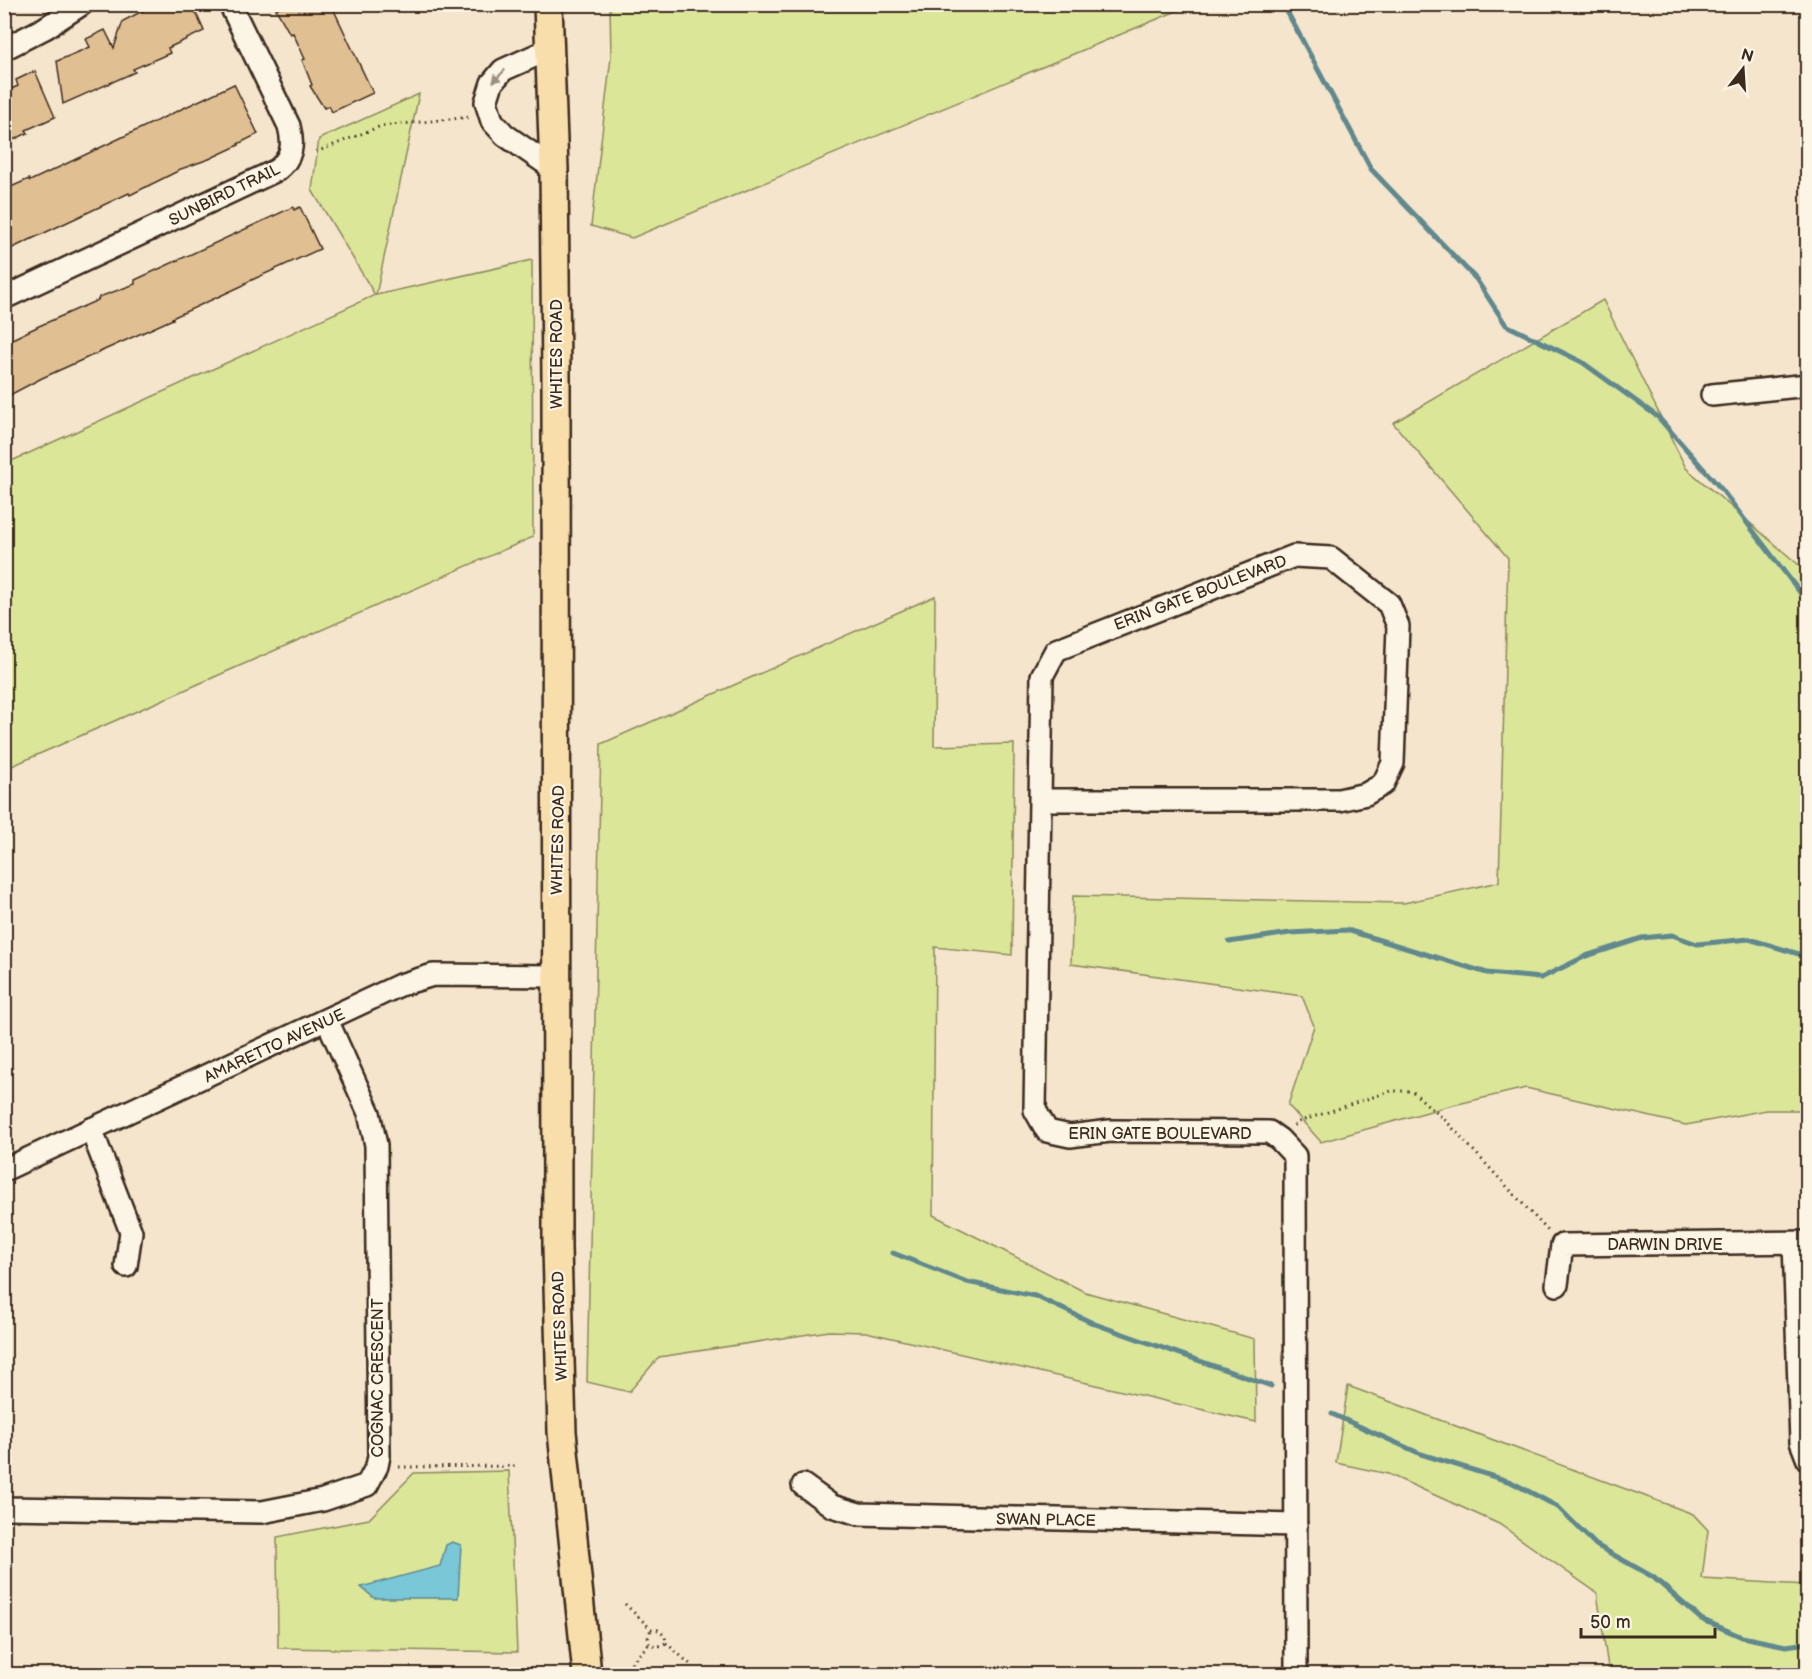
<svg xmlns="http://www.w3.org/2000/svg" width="1812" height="1679" font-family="'Balsamiq Sans',sans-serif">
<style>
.green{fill:#dbe699;stroke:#8b885c;stroke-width:1.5}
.water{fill:#79c7d7;stroke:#60888d;stroke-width:1.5}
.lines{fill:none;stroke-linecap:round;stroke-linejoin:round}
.stream{stroke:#60888d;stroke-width:5}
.building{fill:#e0bf92;stroke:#3b2a1e;stroke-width:1.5}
.minor-casing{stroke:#3b2a1e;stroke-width:26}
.major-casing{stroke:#3b2a1e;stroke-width:32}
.path{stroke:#3b2a1e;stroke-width:3;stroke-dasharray:1.5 4.5;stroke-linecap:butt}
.minor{stroke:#fcf5e5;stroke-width:21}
.major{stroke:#f8deab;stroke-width:27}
.oneway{fill:#9c9082}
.labels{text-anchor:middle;stroke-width:4.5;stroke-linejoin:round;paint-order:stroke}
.street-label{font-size:16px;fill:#3b2a1e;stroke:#fcf5e5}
</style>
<rect width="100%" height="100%" fill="#f4e5cc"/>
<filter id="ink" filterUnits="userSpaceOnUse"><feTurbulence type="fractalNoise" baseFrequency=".0167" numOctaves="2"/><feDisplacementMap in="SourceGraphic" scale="12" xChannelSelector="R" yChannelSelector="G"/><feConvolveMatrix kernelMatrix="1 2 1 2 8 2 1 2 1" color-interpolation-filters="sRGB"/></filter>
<g filter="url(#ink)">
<g class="green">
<polygon points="610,5 610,4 1191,5 632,238 591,226 611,57"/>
<polygon points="1807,53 1807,136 1806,134 1800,69"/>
<polygon points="419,94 376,295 532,260 533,537 5,769 5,464 375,295 312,190 319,139"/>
<polygon points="1603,300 1686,468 1807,572 1807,1110 1766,1110 1686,1125 1526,1088 1445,1107 1321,1142 1288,1105 1314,1026 1302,996 1071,964 1073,896 1404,903 1499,882 1508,558 1393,423"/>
<polygon points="935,596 934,746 1014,744 1012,955 935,947 933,1215 1085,1292 1255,1339 1256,1422 866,1332 829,1331 659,1357 629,1392 587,1382 601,744"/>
<polygon points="1348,1386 1693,1514 1708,1530 1702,1579 1807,1585 1807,1674 1609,1674 1597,1593 1499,1524 1388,1474 1336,1463"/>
<polygon points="509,1471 517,1652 278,1648 277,1537 369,1519 414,1473"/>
</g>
<polygon class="water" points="452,1542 461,1545 458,1598 374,1598 361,1587 440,1566 446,1545"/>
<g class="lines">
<g class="stream">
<polyline points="1283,4 1371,169 1476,279 1506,325 1582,362 1658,417 1722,490 1808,603"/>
<polyline points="1229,942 1290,933 1347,930 1487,973 1541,978 1586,956 1642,938 1672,935 1697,944 1749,939 1799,954 1808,961"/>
<polyline points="893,1253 967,1282 1035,1296 1095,1324 1271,1386"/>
<polyline points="1332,1414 1421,1454 1511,1482 1558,1507 1596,1545 1653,1577 1701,1619 1742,1637 1786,1646 1808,1643"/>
</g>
</g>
<g class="building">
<polygon points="156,4 192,4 204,31 168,48 170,53 133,69 135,72 63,104 57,61 90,47 86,39 105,30 114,48 123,21"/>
<polygon points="284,4 331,4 373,93 332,112 329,106 324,108 310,86 312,85 302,60 305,59 293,33 290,34 276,9"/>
<polygon points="35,71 55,117 26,130 28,133 4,144 4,92 18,86 16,80"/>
<polygon points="234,84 258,134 238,144 239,145 209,159 178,170 178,171 130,195 129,193 4,252 4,190 29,179 30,181"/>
<polygon points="293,207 294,210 300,207 320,249 245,283 246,284 172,318 173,319 42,378 8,396 4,388 4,343 39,326 98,300 99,297 135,284 135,280"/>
</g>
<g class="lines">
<g class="minor-casing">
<g id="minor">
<polyline points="4,49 45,28 82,4"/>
<polyline points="550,49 503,70 492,83 486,102 492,121 505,135 554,169"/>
<path d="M4,298L277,170C292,158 294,145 289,126L230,4"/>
<polyline points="1712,395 1808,385"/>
<polyline points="1041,800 1339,800 1366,794 1383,784 1393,763 1398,626 1389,604 1331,558 1294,556 1056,650 1042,676 1035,1110 1047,1131 1070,1136 1110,1131 1269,1132 1279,1139 1295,1156 1296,1674"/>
<polyline points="91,1129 131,1232 126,1266"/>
<polyline points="4,1170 400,985 433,975 555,976"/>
<polyline points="1794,1243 1801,1442 1808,1460"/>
<polyline points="1557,1285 1562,1245 1808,1242"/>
<polyline points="803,1485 832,1506 859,1514 1296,1525"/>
<polyline points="4,1508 262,1512 323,1500 367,1485 377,1466 379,1456 376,1145 369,1113 327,1020"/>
</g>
</g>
<g class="major-casing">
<polyline id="major" points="548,4 554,169 556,378 557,1248 562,1432 587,1674"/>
</g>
<g class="path">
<polyline points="316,152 381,126 471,117"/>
<polyline points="1294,1126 1298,1122 1391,1091 1412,1091 1447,1122 1548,1231"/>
<polyline points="399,1467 518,1466"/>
<polyline points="625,1604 651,1629 658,1630 665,1636 666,1643 656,1647 649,1644 648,1638 651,1629"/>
<polyline points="666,1643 690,1664"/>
<polyline points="631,1663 649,1644"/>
</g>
<use href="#minor" class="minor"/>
<use href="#major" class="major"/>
</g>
<defs><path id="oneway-solid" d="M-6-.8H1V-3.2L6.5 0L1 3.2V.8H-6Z" transform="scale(1.5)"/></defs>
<use class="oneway" href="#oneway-solid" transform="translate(499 76) rotate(134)"/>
</g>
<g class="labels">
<g class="street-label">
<text transform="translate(224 194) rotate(-26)" y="6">SUNBIRD TRAIL</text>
<text transform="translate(556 354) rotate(-90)" y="6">WHITES ROAD</text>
<text transform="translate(1200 592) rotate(-21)" y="6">ERIN GATE BOULEVARD</text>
<text transform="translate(557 840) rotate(-89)" y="6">WHITES ROAD</text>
<text transform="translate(274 1045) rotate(-25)" y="6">AMARETTO AVENUE</text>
<text x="1160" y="1139">ERIN GATE BOULEVARD</text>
<text x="1665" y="1250">DARWIN DRIVE</text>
<text transform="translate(559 1326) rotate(-92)" y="6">WHITES ROAD</text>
<text transform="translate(377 1378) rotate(-90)" y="6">COGNAC CRESCENT</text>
<text transform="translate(1046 1519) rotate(1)" y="6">SWAN PLACE</text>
</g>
</g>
<rect width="1812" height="1679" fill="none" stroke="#fcf5e5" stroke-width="24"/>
<rect x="12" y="12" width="1788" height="1655" fill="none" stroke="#3b2a1e" stroke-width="2" filter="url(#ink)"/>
<g transform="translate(1743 69) rotate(17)" stroke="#fcf5e5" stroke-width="4.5" paint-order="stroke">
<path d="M0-4.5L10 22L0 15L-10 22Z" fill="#3b2a1e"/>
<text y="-9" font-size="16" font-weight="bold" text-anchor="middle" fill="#3b2a1e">N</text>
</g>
<path d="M1581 1628v9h134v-9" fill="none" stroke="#3b2a1e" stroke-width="3"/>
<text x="1590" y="1628" font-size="18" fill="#3b2a1e" stroke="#fcf5e5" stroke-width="4.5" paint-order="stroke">50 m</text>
</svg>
